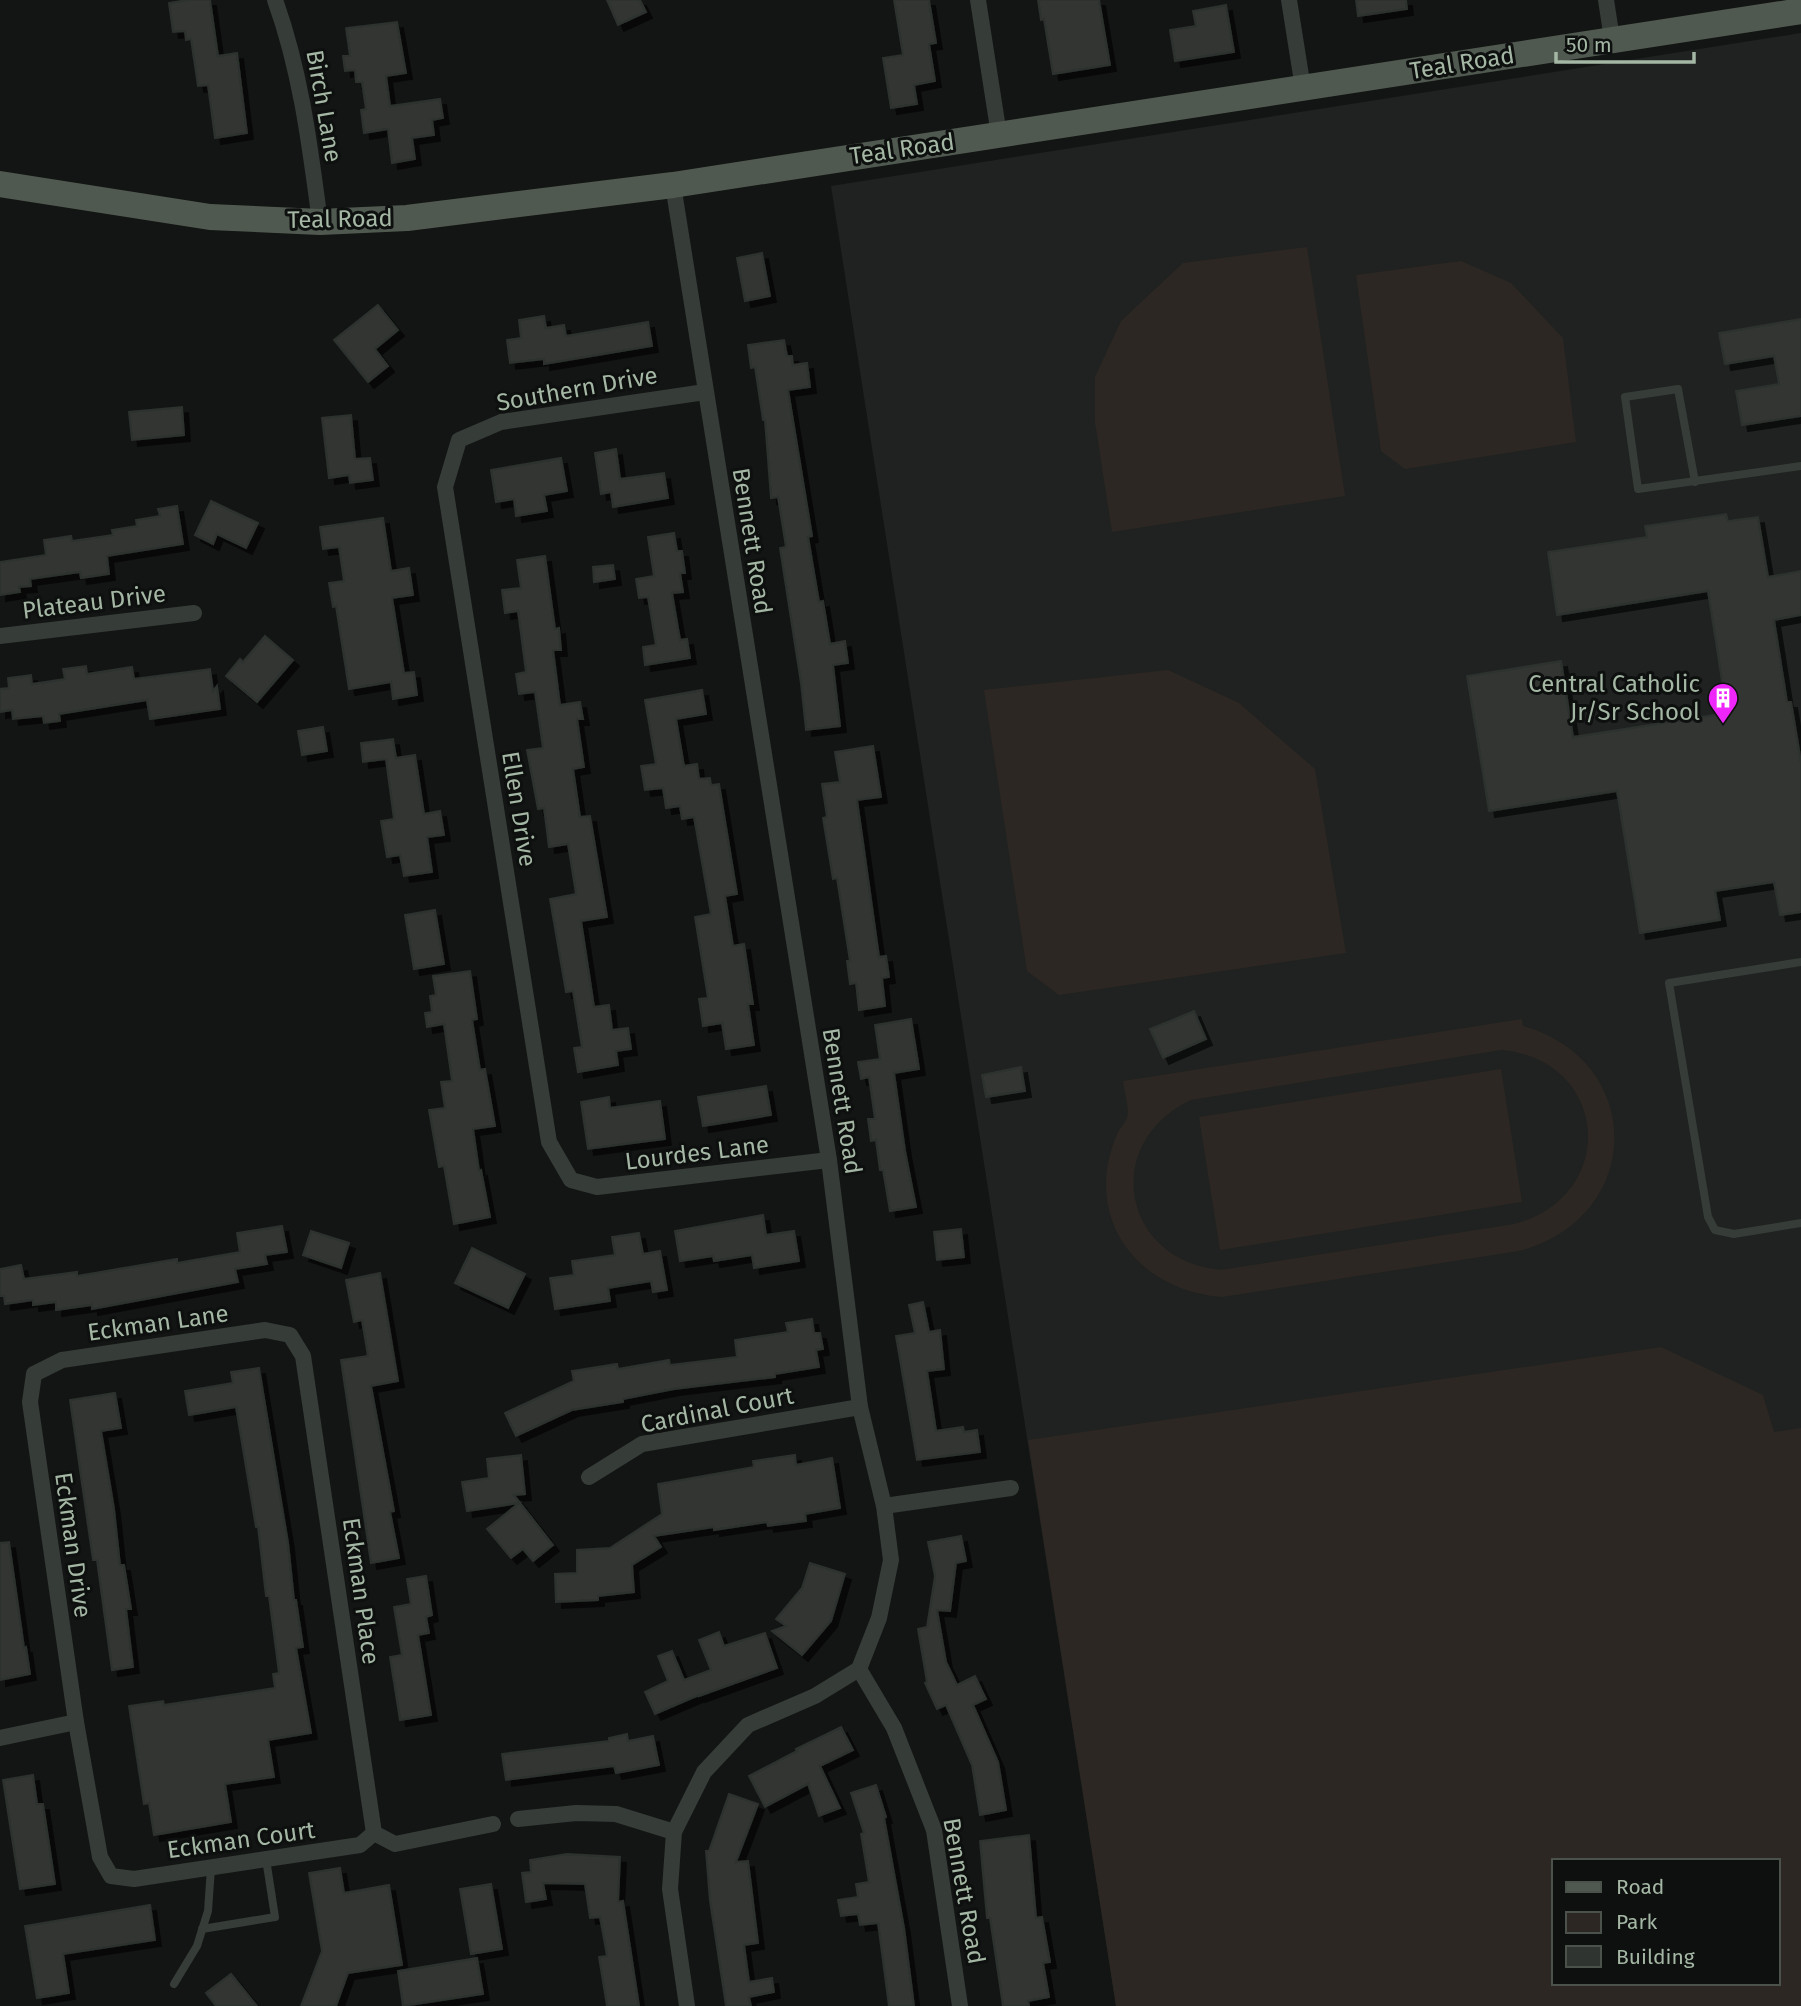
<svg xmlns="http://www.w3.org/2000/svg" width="1801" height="2006" font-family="'Fira Sans',sans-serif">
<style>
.built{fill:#1f2220;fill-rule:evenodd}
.green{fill:#2d2723;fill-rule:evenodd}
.building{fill:#303431;stroke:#2d312e;stroke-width:2;filter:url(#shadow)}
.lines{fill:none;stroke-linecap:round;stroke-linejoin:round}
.lane{stroke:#363c37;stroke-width:8}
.street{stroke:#363c37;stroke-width:16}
.primary{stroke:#505950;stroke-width:26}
.labels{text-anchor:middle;stroke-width:6;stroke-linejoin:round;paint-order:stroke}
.street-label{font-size:24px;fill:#a4b6a4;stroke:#0e100f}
.poi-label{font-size:24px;fill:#a4b6a4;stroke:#0e100f;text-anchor:end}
</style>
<defs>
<filter id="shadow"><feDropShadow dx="6" dy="6" stdDeviation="0" flood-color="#0009"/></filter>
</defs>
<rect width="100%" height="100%" fill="#131514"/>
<path class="built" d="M1801,33V2006H1116L831,186ZM1554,1861H1778V1983H1554Z"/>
<g class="green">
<polygon points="1307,247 1345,496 1112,532 1095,422 1095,377 1121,321 1183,263"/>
<polygon points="1461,261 1511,283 1563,338 1576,442 1405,469 1381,451 1356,275"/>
<polygon points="1168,670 1239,703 1315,769 1346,953 1059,995 1027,971 984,690"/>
<path d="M1522,1019L1523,1026C1647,1061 1644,1219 1519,1251L1222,1297C1153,1292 1098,1241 1107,1169C1109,1156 1113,1143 1118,1132C1120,1128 1125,1123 1127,1118C1130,1109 1124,1091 1123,1081ZM1501,1050C1609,1059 1620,1196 1514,1224L1221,1270C1121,1261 1101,1142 1191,1100Z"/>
<polygon points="1501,1069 1522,1202 1220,1250 1199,1117"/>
<path d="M1661,1347L1763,1395L1774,1432L1801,1428V2006H1116L1028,1440ZM1554,1861H1778V1983H1554Z"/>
</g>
<g class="building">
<polygon points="187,0 210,0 218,56 237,53 247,133 215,138 208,85 198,86 191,39 186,40 185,31 173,32 169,3"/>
<polygon points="607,0 640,0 646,12 618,25"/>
<polygon points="894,0 929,0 936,43 929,44 935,81 914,85 917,104 891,108 883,58 903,55"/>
<polygon points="1038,0 1099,0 1110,65 1053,74 1044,19 1041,20"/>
<polygon points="1356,0 1406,0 1407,9 1358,16"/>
<polygon points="1226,5 1234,52 1175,61 1170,30 1196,26 1193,11"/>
<polygon points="397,22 406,73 386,76 390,106 440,99 443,118 432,120 434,135 412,138 415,159 392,163 388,129 364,133 361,110 366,109 362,82 356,82 355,70 345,71 343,56 350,56 346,28"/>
<polygon points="762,253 770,296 745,301 737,258"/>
<polygon points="378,305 398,330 375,349 388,366 368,382 334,340"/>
<polygon points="544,316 546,328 564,325 566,336 648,322 652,346 544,364 544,359 510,363 507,340 521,338 519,320"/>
<polygon points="1801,319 1801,416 1742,425 1736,391 1779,384 1774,356 1725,364 1719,333"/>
<polygon points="784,340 787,356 792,356 793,365 807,363 810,387 788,390 812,536 808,537 819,602 823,601 830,644 845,641 848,663 833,665 840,726 806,730 801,683 780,548 786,547 778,497 771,498 765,420 763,420 755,367 751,368 748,345"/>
<polygon points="182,407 184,435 132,440 129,412"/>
<polygon points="351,415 355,459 370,458 373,480 350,483 349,475 329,478 322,418"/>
<polygon points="616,449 620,479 664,473 668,498 613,507 611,492 601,494 595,453"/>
<polygon points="561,458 567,491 544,495 547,511 516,516 514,499 496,502 491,470"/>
<polygon points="211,501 258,523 246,548 217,534 213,544 195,535"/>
<polygon points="177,506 183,544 107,556 109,574 81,578 80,572 30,579 31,586 19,587 20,592 0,595 0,562 46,555 44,540 71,536 72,541 113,535 112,530 137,526 136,520 160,516 158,509"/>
<polygon points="1726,514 1728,521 1758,517 1768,577 1801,571 1801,615 1774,620 1787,702 1791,702 1801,762 1801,912 1780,915 1774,882 1715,891 1720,920 1640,933 1617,791 1489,811 1467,676 1561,661 1573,737 1727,713 1708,591 1557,615 1548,552 1647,537 1645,526"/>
<polygon points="383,518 391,571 409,568 413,595 392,598 404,673 414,672 417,695 393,699 391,682 349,689 336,606 333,607 329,583 344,581 339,547 323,549 320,527"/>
<polygon points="674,533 677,551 682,551 685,573 680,573 683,592 672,593 680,640 687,639 690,658 645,665 643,647 656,645 648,597 639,598 636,579 654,576 648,537"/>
<polygon points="545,556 555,629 559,628 561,650 553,650 560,705 580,702 583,719 577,719 584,767 573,769 580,817 590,816 607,917 581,921 594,1007 609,1005 612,1030 628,1028 631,1049 616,1051 618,1065 578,1072 574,1048 582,1047 573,991 566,992 550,899 576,894 568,844 549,847 544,808 538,809 527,750 543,748 535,692 519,694 516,674 526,672 518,611 505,613 502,590 521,588 517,560"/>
<polygon points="613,565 615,579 594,582 593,567"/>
<polygon points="265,636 293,660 257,702 226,676 240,659 243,662"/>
<polygon points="86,666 87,674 132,667 134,679 210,669 213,691 217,686 220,709 150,719 147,700 59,714 60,721 44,723 43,716 13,719 12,710 0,712 0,689 9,688 8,678 31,675 32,684 65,679 63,669"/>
<polygon points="702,690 706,714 676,719 684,766 697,764 699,779 710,778 711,785 719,784 737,894 725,896 733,946 744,944 753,1004 748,1004 754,1045 726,1049 722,1023 703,1026 699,999 708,998 695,917 711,914 694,817 682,819 680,806 666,808 663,788 645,790 641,766 656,764 645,700"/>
<polygon points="323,727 327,751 302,755 298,731"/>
<polygon points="393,739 396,758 415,755 424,814 440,811 444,835 427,837 432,872 404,876 400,855 387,857 381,821 394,819 386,759 363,762 361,743"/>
<polygon points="873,746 881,797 857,800 879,957 886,956 889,977 882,978 885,1006 859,1010 856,983 850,984 847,961 850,961 837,878 833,879 823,818 827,817 822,784 840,782 835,752"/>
<polygon points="435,910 444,964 414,969 405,915"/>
<polygon points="470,971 477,1019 472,1020 480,1070 485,1069 495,1126 473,1129 479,1171 481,1170 490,1217 454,1224 444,1166 439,1167 429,1110 445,1108 441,1082 452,1081 444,1024 427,1027 425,1013 432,1012 430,996 436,995 433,976"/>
<polygon points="1194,1011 1206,1039 1163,1058 1150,1029"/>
<polygon points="911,1019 919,1069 894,1073 905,1151 916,1207 890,1211 883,1170 880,1170 876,1140 871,1141 868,1119 875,1119 869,1077 861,1079 858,1062 880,1059 875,1025"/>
<polygon points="1021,1067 1025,1091 986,1097 982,1075"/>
<polygon points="766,1086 771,1115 703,1126 698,1097"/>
<polygon points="609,1097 610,1108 660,1101 665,1139 588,1149 581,1102"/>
<polygon points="763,1215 766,1235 794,1231 799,1261 754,1268 752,1255 714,1261 713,1256 680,1261 675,1231"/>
<polygon points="282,1226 287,1252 265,1255 267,1264 235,1269 238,1282 92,1309 92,1305 56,1310 56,1302 33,1305 33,1300 5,1304 4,1296 0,1296 0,1269 21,1265 24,1279 77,1272 77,1276 177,1259 177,1263 240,1252 237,1233"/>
<polygon points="961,1229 964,1257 937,1260 934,1232"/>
<polygon points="311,1231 349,1243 341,1268 303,1255"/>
<polygon points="639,1233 643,1254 660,1251 667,1290 653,1292 651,1281 608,1288 610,1301 555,1309 550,1278 574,1275 572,1261 615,1255 612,1237"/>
<polygon points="472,1248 525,1274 508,1308 455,1283"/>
<polygon points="380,1273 398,1381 371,1386 394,1511 390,1512 399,1558 371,1563 341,1360 368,1356 362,1320 354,1322 346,1280"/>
<polygon points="923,1302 929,1332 940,1330 944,1369 927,1371 936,1431 963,1427 964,1432 977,1430 980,1452 917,1460 896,1336 915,1333 909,1305"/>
<polygon points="812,1319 814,1333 820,1333 823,1349 816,1350 819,1367 775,1374 775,1377 674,1389 623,1399 623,1402 572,1410 516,1436 505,1413 574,1381 572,1371 617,1364 618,1369 669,1360 670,1365 737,1357 735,1340 788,1332 786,1323"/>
<polygon points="259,1368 288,1543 294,1600 296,1600 303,1647 296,1648 311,1733 268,1740 274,1777 225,1784 231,1822 154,1835 149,1803 144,1804 129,1706 163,1701 164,1705 275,1688 273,1674 279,1673 269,1596 266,1596 258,1527 256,1527 236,1407 189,1415 185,1391 233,1383 231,1372"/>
<polygon points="115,1393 121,1428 101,1431 114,1509 120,1565 124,1565 131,1609 126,1609 133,1667 112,1670 97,1560 93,1560 70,1400"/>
<polygon points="521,1455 525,1494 514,1495 553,1545 533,1561 523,1549 511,1558 487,1529 519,1503 467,1511 462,1482 489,1478 487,1459"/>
<polygon points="795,1455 796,1465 832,1458 840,1508 805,1514 806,1521 768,1526 767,1522 714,1530 714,1527 654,1536 661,1547 632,1565 634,1592 598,1596 598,1600 556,1602 555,1574 577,1573 577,1550 610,1548 662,1514 658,1484 754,1467 753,1461"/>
<polygon points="961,1536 966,1561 956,1563 950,1611 937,1610 946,1662 957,1685 975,1676 986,1699 973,1705 998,1762 1006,1810 980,1815 972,1765 946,1705 937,1709 925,1683 927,1682 918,1629 927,1627 935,1576 928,1542"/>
<polygon points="9,1542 24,1648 26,1647 30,1674 0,1680 0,1543"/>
<polygon points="810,1563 845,1574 831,1621 802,1655 772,1631 786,1626 776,1619 802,1588"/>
<polygon points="426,1576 432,1615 426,1617 429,1633 418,1635 431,1715 400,1720 390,1657 402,1655 394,1607 411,1604 407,1579"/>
<polygon points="719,1632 724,1646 765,1633 777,1668 699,1696 699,1695 655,1714 645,1692 668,1681 658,1656 672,1651 684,1680 711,1670 699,1640"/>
<polygon points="841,1727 853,1750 820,1766 840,1808 819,1816 808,1784 765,1807 749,1776 797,1751 796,1749"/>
<polygon points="627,1734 628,1741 653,1736 659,1765 616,1773 614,1766 506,1780 502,1754 609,1741 609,1738"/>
<polygon points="33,1775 37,1804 43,1804 55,1884 20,1889 3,1780"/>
<polygon points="876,1785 886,1817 884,1818 904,1928 914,2006 889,2006 878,1923 860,1925 858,1914 841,1916 838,1900 858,1897 856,1884 869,1882 861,1834 864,1833 851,1793"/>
<polygon points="729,1794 758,1804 736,1862 748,1861 758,1943 744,1945 749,1982 772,1978 774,1992 749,1997 751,2006 726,2006 710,1901 706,1851 709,1851"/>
<polygon points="1029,1835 1036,1918 1042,1917 1050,1962 1043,1963 1049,1997 1028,2001 1029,2006 1003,2006 990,1918 987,1918 980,1841"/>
<polygon points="567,1854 620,1857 618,1902 623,1901 639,2006 607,2006 599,1957 607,1956 600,1917 590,1918 585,1884 543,1883 546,1899 526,1902 522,1873 531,1872 530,1860"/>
<polygon points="340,1868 344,1893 389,1885 402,1965 348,1973 336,2006 301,2006 322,1951 309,1873"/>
<polygon points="491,1884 502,1949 471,1954 460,1889"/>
<polygon points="150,1905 155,1940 63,1954 69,1993 37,1998 25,1926"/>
<polygon points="477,1958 483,1994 403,2006 398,1971"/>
<polygon points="231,1974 257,2006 216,2006 206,1993"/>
</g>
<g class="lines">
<g class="lane">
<polyline points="1695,482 1678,389 1625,397 1638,489 1801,466"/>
<polyline points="1801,962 1669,983 1708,1217 1715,1230 1734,1234 1801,1223"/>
<polyline points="202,1929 275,1917 266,1859"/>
<polyline points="174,1984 197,1946 208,1911 211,1868"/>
</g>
<g class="street">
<path d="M275,0C301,72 310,147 320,222"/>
<polyline points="978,0 999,135"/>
<polyline points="1289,0 1303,88"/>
<polyline points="1606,0 1612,39"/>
<polyline points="673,185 829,1160 860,1407 884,1506 891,1560 879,1618 859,1669 894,1728 934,1830 960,2006"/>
<polyline points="705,392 501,422 459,440 445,487 549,1142 571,1180 597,1187 829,1160"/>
<polyline points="0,636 194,613"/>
<polyline points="589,1477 642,1444 860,1407"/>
<polyline points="884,1506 1011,1488"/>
<polyline points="0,1738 76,1722"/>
<polyline points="518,1819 576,1813 616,1814 674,1832"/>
<polyline points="374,1833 360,1845 134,1879 111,1876 100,1857 76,1722 30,1402 34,1374 62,1360 265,1330 290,1335 303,1356 374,1833 395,1844 493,1824"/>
<polyline points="687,2006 670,1889 674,1832 704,1772 748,1725 815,1696 859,1669"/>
</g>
<polyline class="primary" points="0,184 210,217 320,222 407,218 673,185 1801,11"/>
</g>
<defs>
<g id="building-pin" transform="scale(1.575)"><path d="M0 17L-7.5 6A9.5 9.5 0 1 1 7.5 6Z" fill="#ef26fa" stroke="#0e100f"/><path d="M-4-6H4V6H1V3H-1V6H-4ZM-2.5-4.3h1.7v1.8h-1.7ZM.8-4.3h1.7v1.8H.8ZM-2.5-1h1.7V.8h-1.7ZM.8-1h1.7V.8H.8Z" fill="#fff"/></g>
</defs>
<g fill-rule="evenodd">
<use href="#building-pin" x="1723" y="698"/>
</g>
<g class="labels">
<g class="street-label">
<text transform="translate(1462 63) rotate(-9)" y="8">Teal Road</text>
<text transform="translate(324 106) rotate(80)" y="8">Birch Lane</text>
<text transform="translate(902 149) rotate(-8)" y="8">Teal Road</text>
<text transform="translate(340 219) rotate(-1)" y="8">Teal Road</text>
<text transform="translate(577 389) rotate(-10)" y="8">Southern Drive</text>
<text transform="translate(752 541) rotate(81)" y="8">Bennett Road</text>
<text transform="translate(94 602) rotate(-7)" y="8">Plateau Drive</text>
<text transform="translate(519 809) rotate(81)" y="8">Ellen Drive</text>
<text transform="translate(842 1101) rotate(81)" y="8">Bennett Road</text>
<text transform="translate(697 1153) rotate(-7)" y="8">Lourdes Lane</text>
<text transform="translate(158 1323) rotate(-8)" y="8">Eckman Lane</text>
<text transform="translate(717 1410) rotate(-11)" y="8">Cardinal Court</text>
<text transform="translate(73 1545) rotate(82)" y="8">Eckman Drive</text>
<text transform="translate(361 1591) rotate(82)" y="8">Eckman Place</text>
<text transform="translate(241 1840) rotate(-8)" y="8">Eckman Court</text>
<text transform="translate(964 1891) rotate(80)" y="8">Bennett Road</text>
</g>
<g class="poi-label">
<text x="1700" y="692">Central Catholic<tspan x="1700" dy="28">Jr/Sr School</tspan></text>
</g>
</g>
<rect x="1552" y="1859" width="228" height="126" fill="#0e100f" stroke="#4a524b" stroke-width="2"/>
<rect x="1566" y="1882" width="35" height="10" fill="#505950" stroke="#4a524b" stroke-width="2"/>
<text x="1616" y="1894" font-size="21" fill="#a4b6a4">Road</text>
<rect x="1566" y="1912" width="35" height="21" fill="#2d2723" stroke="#4a524b" stroke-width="2"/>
<text x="1616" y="1929" font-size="21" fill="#a4b6a4">Park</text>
<rect x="1566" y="1946" width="35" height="21" fill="#303431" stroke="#4a524b" stroke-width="2"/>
<text x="1616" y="1964" font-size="21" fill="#a4b6a4">Building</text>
<path d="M1556 52v10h138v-10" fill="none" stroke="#a4b6a4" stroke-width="3.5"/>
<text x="1566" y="52" font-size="21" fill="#a4b6a4" stroke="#0e100f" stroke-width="5" paint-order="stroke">50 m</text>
</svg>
